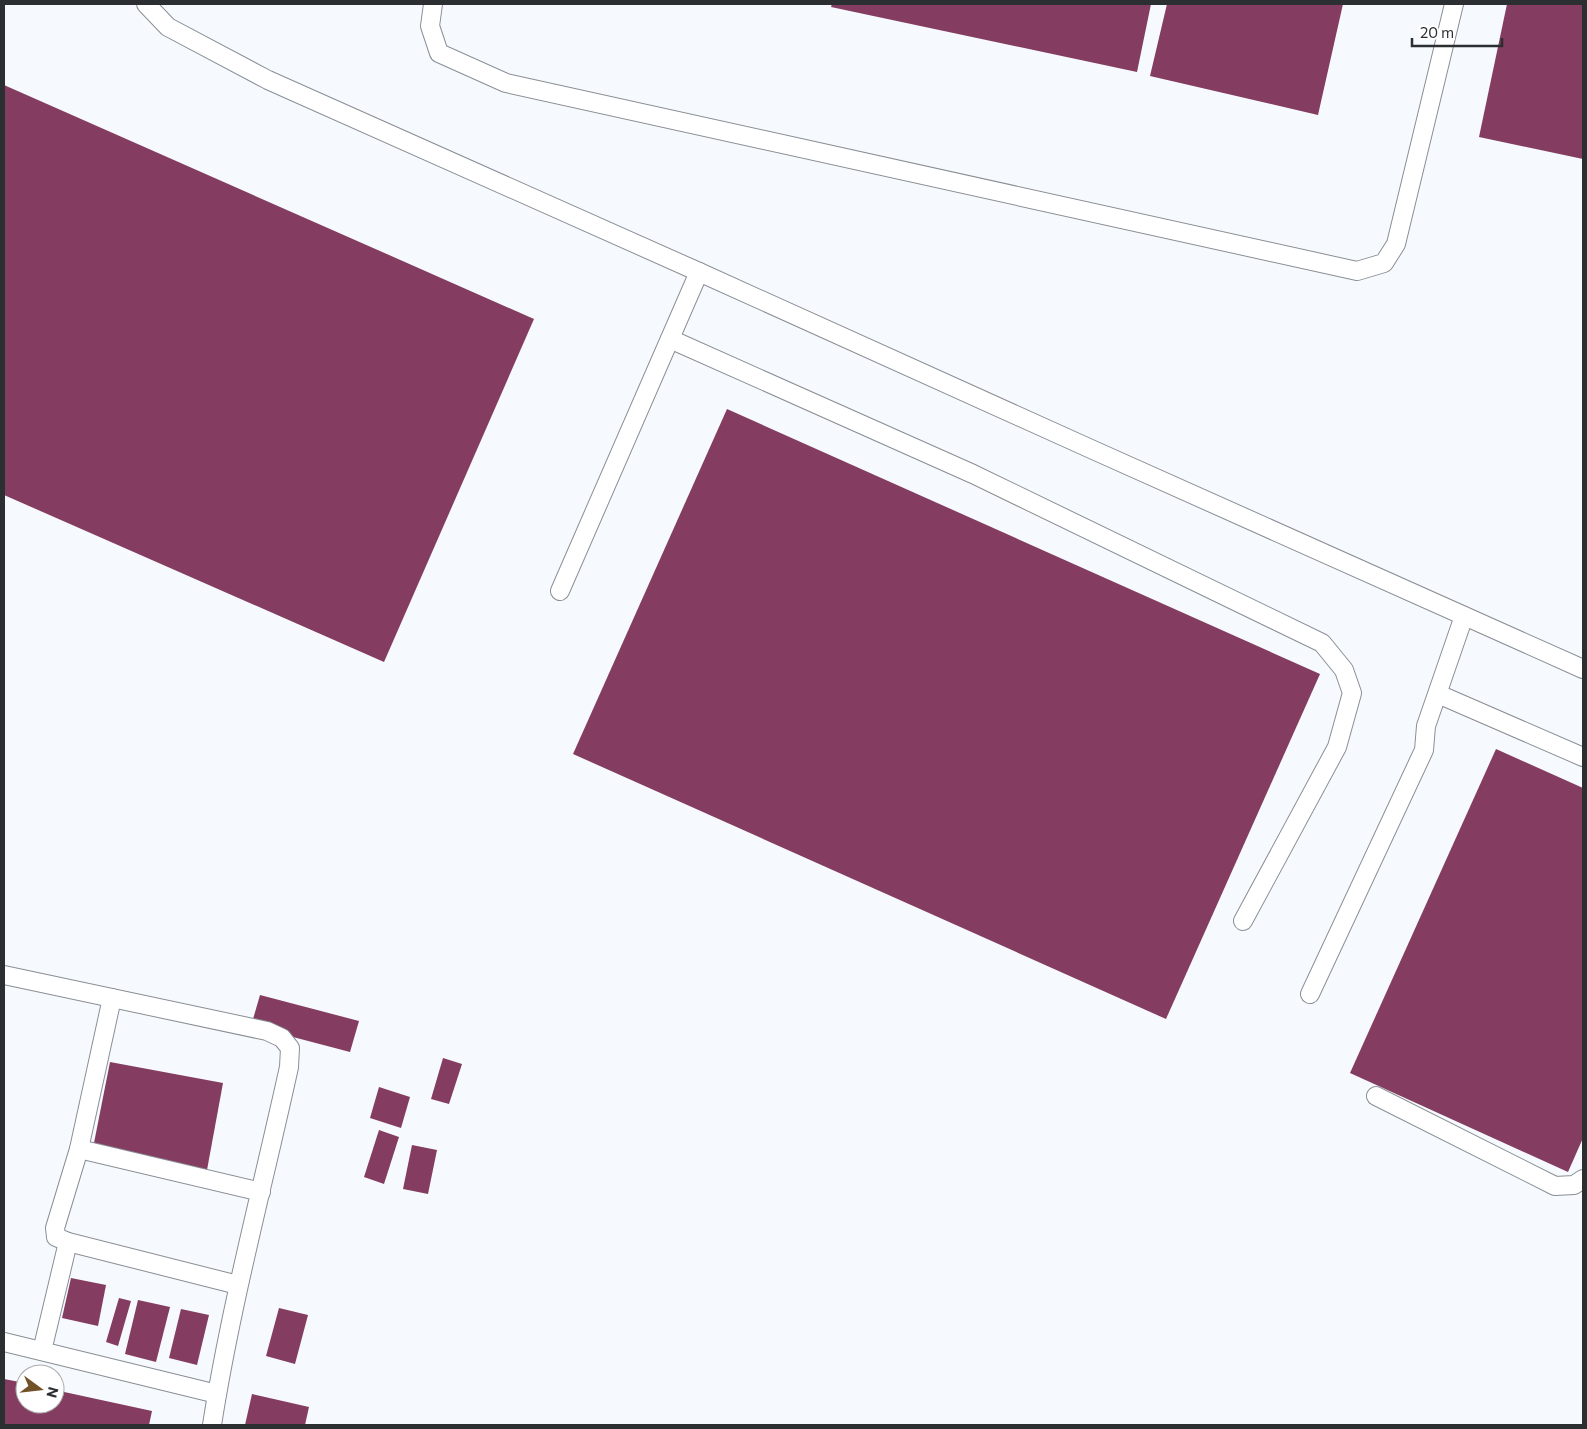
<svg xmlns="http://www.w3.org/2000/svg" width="1587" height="1429" font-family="Commissioner,sans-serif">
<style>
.building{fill:#843c60}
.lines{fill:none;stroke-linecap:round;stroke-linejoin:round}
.service-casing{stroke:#898f95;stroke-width:20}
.service{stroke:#fff;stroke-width:18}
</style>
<rect width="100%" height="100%" fill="#f6fafe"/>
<g class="building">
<polygon points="832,4 1151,4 1137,72 831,7"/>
<polygon points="1167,4 1343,4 1318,115 1150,76"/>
<polygon points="1507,4 1583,4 1583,159 1479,137"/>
<polygon points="4,85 534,319 384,662 4,495"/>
<polygon points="727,409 1320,674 1166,1019 573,754"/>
<polygon points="1496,749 1583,788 1583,1138 1568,1172 1350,1073"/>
<polygon points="260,995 359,1021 350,1052 251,1026"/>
<polygon points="443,1058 462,1064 449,1104 431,1099"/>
<polygon points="110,1062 223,1083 207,1170 93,1148"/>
<polygon points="379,1087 410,1097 401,1128 370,1118"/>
<polygon points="379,1130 399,1137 384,1184 364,1177"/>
<polygon points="412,1145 437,1150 428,1194 403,1189"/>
<polygon points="71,1278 106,1285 98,1326 62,1318"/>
<polygon points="119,1298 131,1301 118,1346 106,1342"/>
<polygon points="138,1300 170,1307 156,1362 125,1354"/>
<polygon points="279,1308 308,1315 295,1364 266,1356"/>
<polygon points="181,1309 209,1315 197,1365 169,1358"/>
<polygon points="4,1379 25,1383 25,1404 55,1404 55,1390 152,1411 149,1425 4,1425"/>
<polygon points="252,1394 309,1407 305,1425 245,1425"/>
</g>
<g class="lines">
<g class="service-casing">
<g id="service">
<polyline points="146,4 168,27 268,80 699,272 1091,449 1583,669"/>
<polyline points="433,4 430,26 439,53 506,83 1357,271 1384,263 1396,244 1454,4"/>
<polyline points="670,339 973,474 1322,643 1344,670 1352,693 1337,747 1243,921"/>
<polyline points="560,591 699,272"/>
<polyline points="1438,694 1583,757"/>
<path d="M4,975L267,1031L282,1038L290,1048L289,1067C263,1186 231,1304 212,1425"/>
<polyline points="1310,994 1424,750 1426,726 1464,616"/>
<polyline points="112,998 79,1149 55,1228 56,1237 68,1242 238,1285"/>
<polyline points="1376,1096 1555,1186 1574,1185 1583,1179"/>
<polyline points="79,1149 261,1192"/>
<polyline points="4,1342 217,1394"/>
<polyline points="42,1351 68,1242"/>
</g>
</g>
<use href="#service" class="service"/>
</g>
<rect width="1587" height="1429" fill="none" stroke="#2c2f31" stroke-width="10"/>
<g transform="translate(40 1389) rotate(105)"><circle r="24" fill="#ffffff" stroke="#abacad"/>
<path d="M0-4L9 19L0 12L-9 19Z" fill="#725329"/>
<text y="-8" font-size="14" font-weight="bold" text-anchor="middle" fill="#2c2f31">N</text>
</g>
<path d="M1412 38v8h90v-8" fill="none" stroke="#2c2f31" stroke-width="2.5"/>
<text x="1420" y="38" font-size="15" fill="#2c2f31" stroke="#ffffff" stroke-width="4" paint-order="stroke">20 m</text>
</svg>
